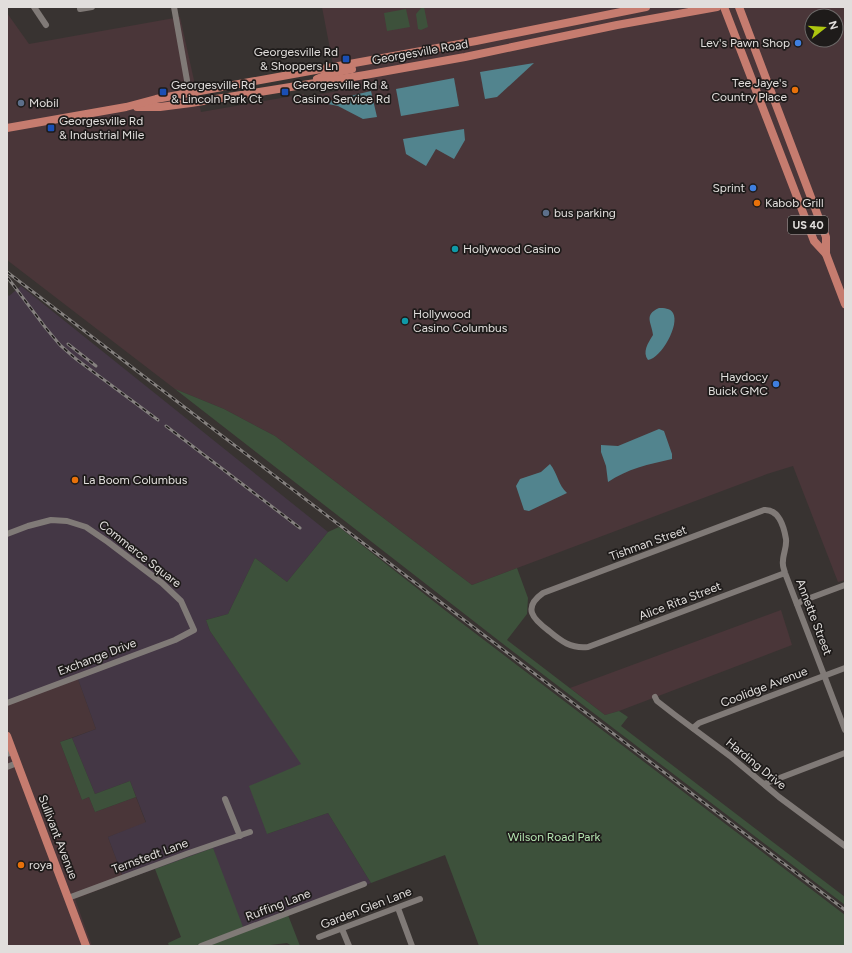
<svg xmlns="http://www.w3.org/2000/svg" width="852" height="953" font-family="Figtree,sans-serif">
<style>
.commercial{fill:#4a3639;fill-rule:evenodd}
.industrial{fill:#443745}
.green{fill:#3d513b}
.water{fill:#52848e}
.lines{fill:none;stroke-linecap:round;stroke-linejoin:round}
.minor{stroke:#807a77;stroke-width:6}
.major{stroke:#c67c6f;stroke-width:8}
.rail-casing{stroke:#85817f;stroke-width:3}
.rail{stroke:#1e1b1a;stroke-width:1.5;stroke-dasharray:4.5;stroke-linecap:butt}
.shop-dot{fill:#3f7fe0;stroke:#1e1b1a;stroke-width:1.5}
.transit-dot{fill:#1a4fb4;stroke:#1e1b1a;stroke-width:1.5}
.food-dot{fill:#e8710a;stroke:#1e1b1a;stroke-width:1.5}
.service-dot{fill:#5c6f8a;stroke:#1e1b1a;stroke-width:1.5}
.culture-dot{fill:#0f9aa8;stroke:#1e1b1a;stroke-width:1.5}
.labels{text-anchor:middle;stroke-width:3.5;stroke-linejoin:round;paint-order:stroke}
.shield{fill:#1e1b1a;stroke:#a6a4a2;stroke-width:1}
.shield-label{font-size:11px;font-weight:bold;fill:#e1dedc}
.poi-label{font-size:12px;fill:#e1dedc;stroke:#1e1b1a;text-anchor:start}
.street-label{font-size:12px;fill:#e1dedc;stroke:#1e1b1a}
.park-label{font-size:12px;fill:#b4e4b0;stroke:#1e1b1a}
</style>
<rect width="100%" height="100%" fill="#383331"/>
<g class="commercial">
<path d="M322,7H845V580L838,582L793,466L767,474L472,585L275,436L224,409L175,389L7,260V13L29,44L180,17L201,112L304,94L305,97L338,91ZM812,16H836V40H812Z"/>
<polygon points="781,610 792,645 619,711 605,715 570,688"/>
<polygon points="78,679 96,729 60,742 82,800 89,797 95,812 136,797 146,823 108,837 124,880 75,899 92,946 7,946 7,705"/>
</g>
<polygon class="industrial" points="21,286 328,532 287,582 255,558 228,614 206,620 210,631 302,764 267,834 328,813 371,883 245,932 155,869 124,880 108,837 146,822 130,781 95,794 72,738 96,729 78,679 7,705 7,294 9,296"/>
<g class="green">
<polygon points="422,7 424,7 428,27 421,30 418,29 416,14"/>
<polygon points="406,9 410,27 387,31 384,13"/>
<polygon points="175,389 224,409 275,436 472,585 517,568 528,598 527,614 507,640 605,715 619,711 628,717 621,726 845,897 845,905 507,647"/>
<polygon points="339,527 446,611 845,915 845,946 479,946 445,855 371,883 328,813 267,834 249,786 301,764 210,631 206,620 228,614 255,558 287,582 328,532"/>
<polygon points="72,738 95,794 130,781 136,797 95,812 89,797 82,800 60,742"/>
<polygon points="213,848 243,927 195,946 169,946 168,943 181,937 155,869"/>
<polygon points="288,915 300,946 292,946 287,943 262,946 207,946"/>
</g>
<g class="water">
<polygon points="534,63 497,97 485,99 480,72"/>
<polygon points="454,78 459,106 401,116 396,89"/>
<polygon points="371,91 377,117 363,119 338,106 328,104 329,101"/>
<polygon points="464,129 465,140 454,159 436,149 426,166 406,154 403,139"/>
<path d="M659,308C664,308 670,308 673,313C680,325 661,358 648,360C642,352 648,343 653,335C652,323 643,315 659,308Z"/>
<path d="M659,429L664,431L672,454V459C649,464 627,469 608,482L606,466L601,452V445L618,446Z"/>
<path d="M550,464C558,474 558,485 567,493L529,511L524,510L516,486L520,479L541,472Z"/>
</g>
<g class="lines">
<g class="minor">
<polyline points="34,7 46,25"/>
<polyline points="174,7 191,103"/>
<polyline points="80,9 92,7"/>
<polyline points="7,534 28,526 51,520 67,521 86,527 108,542 162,583 181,601 194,630 175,640 7,703"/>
<path d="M785,573L588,647C571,649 561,641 549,631C533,619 522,608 543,593L764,510C779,509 784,527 786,539C787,547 783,554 783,561C782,565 784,569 785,573L845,730"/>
<polyline points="797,604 802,601 845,585"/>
<polyline points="655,697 657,701 675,715 730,756 779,797 845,846"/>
<polyline points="693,728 699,723 845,668"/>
<polyline points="7,754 13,752"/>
<polyline points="7,767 17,763"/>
<polyline points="764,784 845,753"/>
<polyline points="225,799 240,836"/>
<polyline points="68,898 189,853 250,832"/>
<polyline points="398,908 412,946"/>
<polyline points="342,929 349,946"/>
<polyline points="319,937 420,899"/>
<polyline points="201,946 364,884"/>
</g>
<g class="major">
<polyline points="724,7 814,241 826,254"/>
<polyline points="739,7 826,237 826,254 845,304"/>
<polyline points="317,79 332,73 352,69"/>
<polyline points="137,107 160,107 191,103 365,75 465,57 617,25 717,7"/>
<polyline points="7,128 126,107 156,99 476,41 646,7"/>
<polyline points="7,736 86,946"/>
</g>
<g class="rail-casing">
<g id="rail">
<polyline points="7,272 845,910"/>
<polyline points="8,278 45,327 60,345 76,359 158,420"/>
<polyline points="68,344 96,366"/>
<polyline points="166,426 300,528"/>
</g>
</g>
<use href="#rail" class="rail"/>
</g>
<g class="shop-dot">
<circle cx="798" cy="43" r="4"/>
<circle cx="753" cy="188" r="4"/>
<circle cx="776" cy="384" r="4"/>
</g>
<g class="transit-dot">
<rect x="342" y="55" width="8" height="8" rx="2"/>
<rect x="159" y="88" width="8" height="8" rx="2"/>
<rect x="281" y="88" width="8" height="8" rx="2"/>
<rect x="47" y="124" width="8" height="8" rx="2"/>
</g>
<g class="food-dot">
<circle cx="795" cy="90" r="4"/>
<circle cx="757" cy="203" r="4"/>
<circle cx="75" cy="480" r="4"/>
<circle cx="21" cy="865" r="4"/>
</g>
<g class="service-dot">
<circle cx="21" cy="103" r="4"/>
<circle cx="546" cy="213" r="4"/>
</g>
<g class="culture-dot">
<circle cx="455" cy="249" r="4"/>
<circle cx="405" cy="321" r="4"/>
</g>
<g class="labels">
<rect class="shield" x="788" y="216" width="40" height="18" rx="3"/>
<g class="shield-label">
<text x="808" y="229">US 40</text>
</g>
<g class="poi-label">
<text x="790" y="47" text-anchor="end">Lev's Pawn Shop</text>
<text x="338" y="56" text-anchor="end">Georgesville Rd<tspan x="338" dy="14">&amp; Shoppers Ln</tspan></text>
<text x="787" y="87" text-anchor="end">Tee Jaye's<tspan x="787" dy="14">Country Place</tspan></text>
<text x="171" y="89">Georgesville Rd<tspan x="171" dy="14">&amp; Lincoln Park Ct</tspan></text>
<text x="293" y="89">Georgesville Rd &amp;<tspan x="293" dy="14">Casino Service Rd</tspan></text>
<text x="29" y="107">Mobil</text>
<text x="59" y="125">Georgesville Rd<tspan x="59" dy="14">&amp; Industrial Mile</tspan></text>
<text x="745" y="192" text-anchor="end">Sprint</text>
<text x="765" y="207">Kabob Grill</text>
<text x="554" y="217">bus parking</text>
<text x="463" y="253">Hollywood Casino</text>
<text x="413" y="318">Hollywood<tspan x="413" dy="14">Casino Columbus</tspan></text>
<text x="768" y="381" text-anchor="end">Haydocy<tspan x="768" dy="14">Buick GMC</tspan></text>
<text x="83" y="484">La Boom Columbus</text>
<text x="29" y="869">roya</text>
</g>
<g class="street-label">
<text transform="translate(420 52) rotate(-10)" y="4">Georgesville Road</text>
<text transform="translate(648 543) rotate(-20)" y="4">Tishman Street</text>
<text transform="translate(140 554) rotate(38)" y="4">Commerce Square</text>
<text transform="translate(680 601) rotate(-21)" y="4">Alice Rita Street</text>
<text transform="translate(814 617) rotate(69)" y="4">Annette Street</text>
<text transform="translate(97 657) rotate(-21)" y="4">Exchange Drive</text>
<text transform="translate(764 687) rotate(-21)" y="4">Coolidge Avenue</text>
<text transform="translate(756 764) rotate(39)" y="4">Harding Drive</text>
<text transform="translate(58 837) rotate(69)" y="4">Sullivant Avenue</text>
<text transform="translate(150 856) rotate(-20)" y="4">Ternstedt Lane</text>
<text transform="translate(278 905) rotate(-21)" y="4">Ruffing Lane</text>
<text transform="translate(366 908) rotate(-21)" y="4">Garden Glen Lane</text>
</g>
<g class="park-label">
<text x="554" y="841">Wilson Road Park</text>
</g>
</g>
<rect width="852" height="953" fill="none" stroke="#e1dedc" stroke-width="16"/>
<g transform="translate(824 28) rotate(73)"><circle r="19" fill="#1e1b1a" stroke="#6c6968"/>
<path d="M0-3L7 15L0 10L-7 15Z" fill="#adc60f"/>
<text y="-6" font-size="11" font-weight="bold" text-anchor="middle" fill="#e1dedc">N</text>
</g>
</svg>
